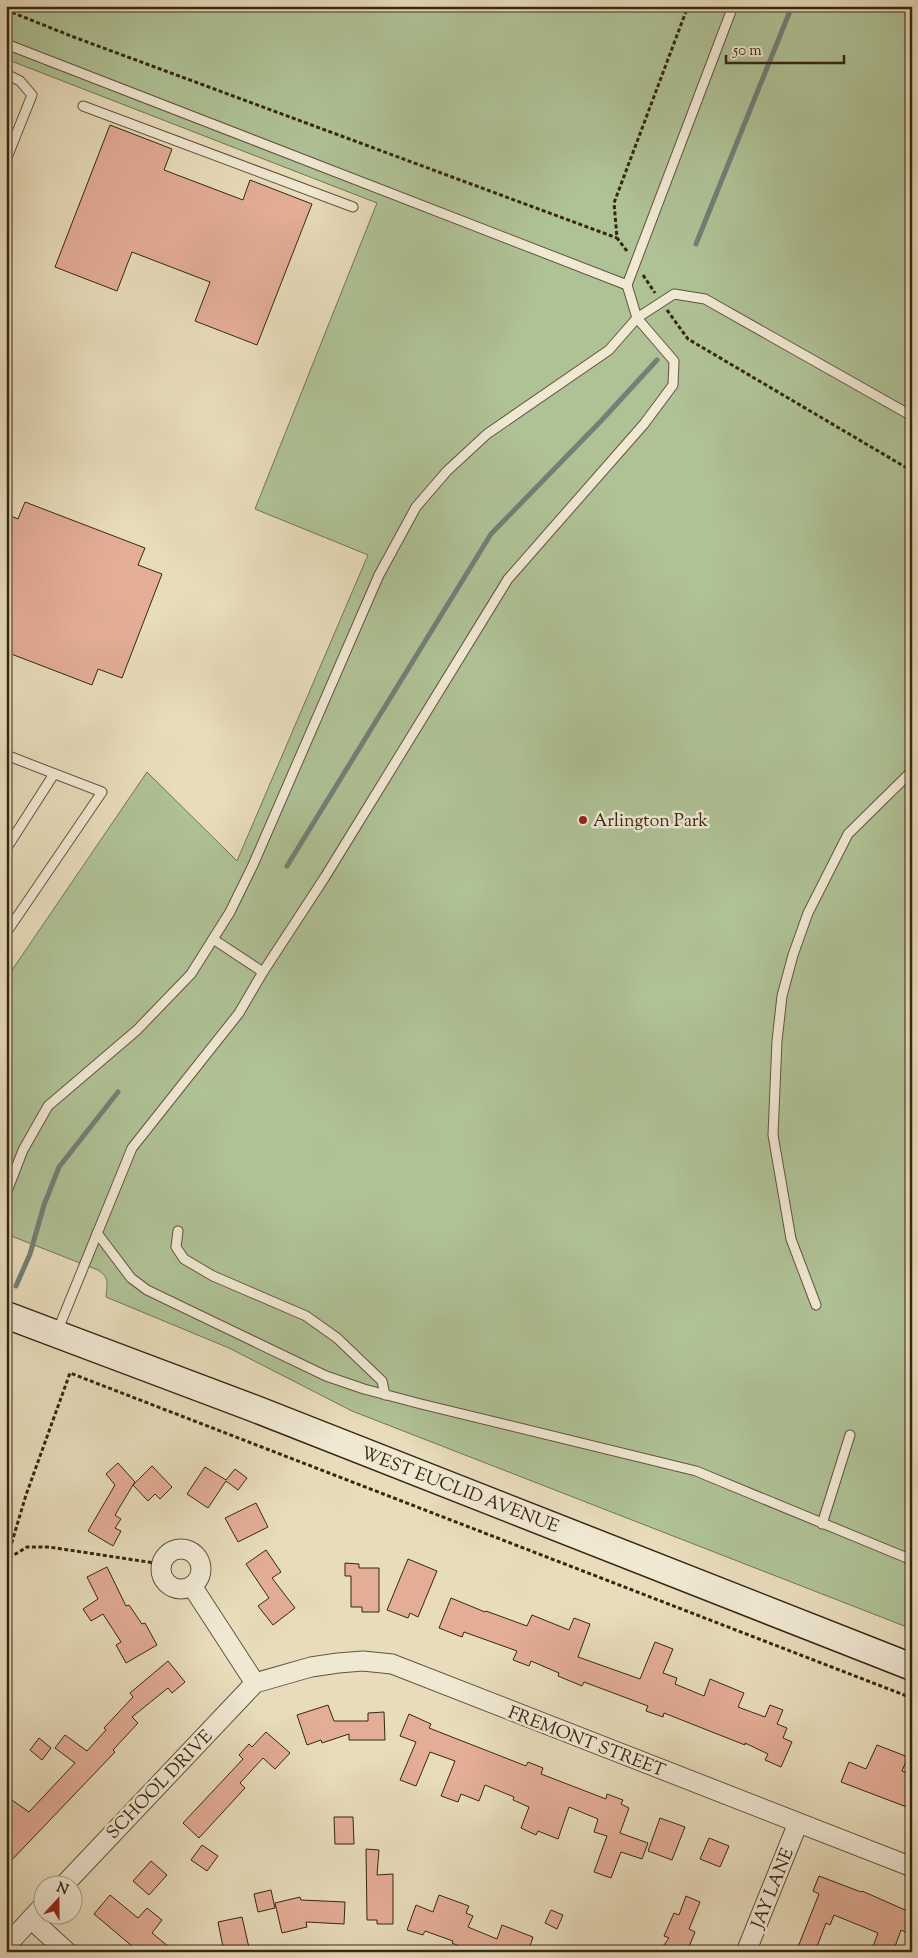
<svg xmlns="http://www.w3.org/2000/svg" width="918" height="1958" font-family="'Sorts Mill Goudy',serif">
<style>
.green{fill:#afc296;stroke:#727454}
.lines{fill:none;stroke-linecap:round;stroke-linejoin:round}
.stream{stroke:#737f77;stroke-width:5}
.building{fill:#e3ad96;stroke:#362713}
.service-casing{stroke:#62543d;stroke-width:11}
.minor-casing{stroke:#62543d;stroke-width:21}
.secondary-casing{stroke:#362713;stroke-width:29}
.path{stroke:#362713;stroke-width:3;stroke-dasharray:4 2.5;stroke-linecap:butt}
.service{stroke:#f0e8d3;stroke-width:9}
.minor{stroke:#f0e8d3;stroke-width:19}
.secondary{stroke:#f0e8d3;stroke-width:26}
.poi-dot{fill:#8f2418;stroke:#f0e8d3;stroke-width:2}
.labels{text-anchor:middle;stroke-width:5;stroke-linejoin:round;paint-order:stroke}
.poi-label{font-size:18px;fill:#362713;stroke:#f0e8d3;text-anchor:start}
.street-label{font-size:18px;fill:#362713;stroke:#f0e8d3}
</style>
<rect width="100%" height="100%" fill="#e8dcbb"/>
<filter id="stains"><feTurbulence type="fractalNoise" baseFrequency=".004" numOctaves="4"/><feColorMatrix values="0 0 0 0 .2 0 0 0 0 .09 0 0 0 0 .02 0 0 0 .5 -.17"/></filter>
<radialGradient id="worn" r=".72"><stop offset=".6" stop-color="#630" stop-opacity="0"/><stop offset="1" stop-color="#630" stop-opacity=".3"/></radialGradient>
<path class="green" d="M6,6H912V1629L352,1411L229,1348L106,1297C107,1284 110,1278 98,1270L6,1234V979L147,772L237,861L368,555L255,509L377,203L6,59Z"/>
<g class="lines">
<g class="stream">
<polyline points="696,244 792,6"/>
<polyline points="287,866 491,534 601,421 657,360"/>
<polyline points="16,1286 30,1254 44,1205 59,1167 118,1092"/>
</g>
</g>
<g class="building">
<polygon points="110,125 172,149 164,170 243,200 250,180 312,204 257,345 195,321 210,282 132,252 117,291 55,267"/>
<polygon points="25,502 145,548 138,565 162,574 122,678 98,669 92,685 6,652 6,514 18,519"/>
<polygon points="118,1463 135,1482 133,1485 152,1466 172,1487 160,1499 155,1494 148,1501 133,1485 115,1515 121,1519 115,1528 121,1531 113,1546 88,1531 115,1485 106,1474"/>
<polygon points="205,1467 226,1480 235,1469 247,1478 238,1490 226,1481 208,1508 187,1494"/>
<polygon points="256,1503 268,1527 238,1542 225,1518"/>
<polygon points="266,1550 281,1572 272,1578 295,1608 273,1625 258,1606 269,1598 246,1564"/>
<polygon points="408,1559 437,1571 418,1617 410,1613 408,1618 387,1610"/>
<polygon points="345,1563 359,1564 359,1568 379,1568 379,1612 362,1612 362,1607 351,1607 351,1576 345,1576"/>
<polygon points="107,1567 126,1606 129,1605 142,1624 145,1623 157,1645 126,1663 116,1645 121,1642 103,1614 91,1621 83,1609 98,1599 87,1577"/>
<polygon points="451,1598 485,1612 486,1611 527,1626 532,1615 569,1630 574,1618 590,1624 578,1657 640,1679 655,1642 673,1649 663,1673 677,1678 675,1684 704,1696 710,1679 744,1693 738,1707 765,1717 770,1705 783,1710 777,1724 787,1728 783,1738 792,1742 781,1767 765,1760 768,1754 745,1743 745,1745 664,1713 663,1717 646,1711 648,1706 584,1682 582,1686 558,1676 559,1673 531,1661 529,1666 513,1660 517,1651 464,1632 462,1637 439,1628"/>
<polygon points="168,1661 185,1682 172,1693 168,1688 132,1717 138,1723 113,1750 115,1752 6,1866 6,1796 29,1812 75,1763 55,1748 65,1735 87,1751 106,1730 104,1728 133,1697 130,1693"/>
<polygon points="328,1705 334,1721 368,1721 368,1713 384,1712 385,1740 349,1740 349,1734 322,1743 321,1740 307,1745 297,1715"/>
<polygon points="409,1714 431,1724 429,1728 526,1766 528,1762 543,1768 541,1774 606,1799 607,1794 623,1800 621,1804 629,1808 620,1833 648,1843 642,1859 621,1852 611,1878 594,1872 607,1836 594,1832 598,1819 569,1807 558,1839 538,1831 536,1835 521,1828 529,1807 513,1800 514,1797 485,1785 479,1801 461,1794 458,1802 441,1796 455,1761 430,1752 416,1786 400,1780 416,1742 400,1736"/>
<polygon points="266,1732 290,1753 275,1769 263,1758 240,1783 245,1788 199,1838 183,1823 243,1759 239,1755 249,1744 252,1747"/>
<polygon points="39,1738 51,1748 42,1760 30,1750"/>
<polygon points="877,1745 908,1757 902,1771 912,1775 912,1809 841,1782 849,1762 866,1769"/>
<polygon points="334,1817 353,1817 354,1844 335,1844"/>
<polygon points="660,1818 685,1827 672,1860 648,1851"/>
<polygon points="709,1838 729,1846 720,1867 700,1859"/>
<polygon points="202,1845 218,1856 207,1871 191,1860"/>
<polygon points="366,1849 379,1850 377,1875 393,1874 393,1924 377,1924 377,1920 367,1920"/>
<polygon points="151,1861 167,1875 149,1895 133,1881"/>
<polygon points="819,1876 861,1892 862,1891 912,1913 912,1935 901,1930 893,1952 871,1952 878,1933 834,1915 830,1925 826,1923 815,1952 796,1952 819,1894 813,1891"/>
<polygon points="271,1890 275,1908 258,1912 254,1894"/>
<polygon points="110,1895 138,1918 147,1908 162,1920 152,1933 175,1952 139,1952 94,1914"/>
<polygon points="439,1895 469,1906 466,1913 473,1916 468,1927 497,1939 502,1925 533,1937 528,1952 473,1952 452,1943 453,1941 425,1931 423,1935 407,1930 416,1905 433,1912"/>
<polygon points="686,1896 700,1902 689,1929 695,1932 687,1952 659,1952 669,1938 664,1936 674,1913 679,1915"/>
<polygon points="300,1897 301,1900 345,1902 344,1924 306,1922 307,1927 282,1933 275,1903"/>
<polygon points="551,1910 563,1915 557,1929 545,1923"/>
<polygon points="242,1917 250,1952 224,1952 218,1922"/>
</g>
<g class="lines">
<g class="service-casing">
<g id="service">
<polyline points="6,44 627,285"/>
<polyline points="6,74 20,81 32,95 6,160"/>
<polyline points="83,106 353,207"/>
<polyline points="6,755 102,792 6,933"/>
<polyline points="6,849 54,774"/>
<polyline points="213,939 263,972"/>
<polyline points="6,1194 23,1150 48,1106 137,1030 191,974 230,912 253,865 379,575 416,507 447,471 487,434 609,350 637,318 674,294 705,299 912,416"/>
<polyline points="178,1231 176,1247 184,1259 213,1276 306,1316 337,1338 382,1381 385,1395"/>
<polyline points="97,1233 131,1278 147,1290 326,1376 364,1389 421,1404 696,1471 912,1560"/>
<polyline points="816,1305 791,1239 773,1135 777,1041 782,996 793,955 808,913 848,834 912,771"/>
<polyline points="57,1332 132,1148 239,1013 263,972 325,877 508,579 644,424 673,385 674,361 637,318 627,285 733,6"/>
<polyline points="822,1524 850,1435"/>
</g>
</g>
<g class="minor-casing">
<g id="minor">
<circle cx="181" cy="1569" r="20"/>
<polyline points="192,1586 255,1683"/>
<polyline points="63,1886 255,1683 311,1667 338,1663 363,1661 392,1664 912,1867"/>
<polyline points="31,1919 67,1952"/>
<polyline points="6,1946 42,1907"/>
<polyline points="746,1952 798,1823"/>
</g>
</g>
<g class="secondary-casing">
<polyline id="secondary" points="6,1315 253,1408 912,1667"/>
</g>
<g class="path">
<polyline points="6,10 71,36 617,238"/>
<polyline points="627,251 617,238 614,203 688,6"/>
<polyline points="643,275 655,293"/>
<polyline points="667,310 688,339 912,471"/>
<polyline points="9,1558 27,1547 49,1547 161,1564"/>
<polyline points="6,1562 26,1495 70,1373 912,1698"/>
</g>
<use href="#service" class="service"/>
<use href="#minor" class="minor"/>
<use href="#secondary" class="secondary"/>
</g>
<circle class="poi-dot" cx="583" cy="820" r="5"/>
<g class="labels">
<g class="poi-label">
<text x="593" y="826">Arlington Park</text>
</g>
<g class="street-label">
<text transform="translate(460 1489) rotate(21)" y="6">WEST EUCLID AVENUE</text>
<text transform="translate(587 1741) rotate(21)" y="6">FREMONT STREET</text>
<text transform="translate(159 1784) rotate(-46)" y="6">SCHOOL DRIVE</text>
<text transform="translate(772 1888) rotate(-68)" y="6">JAY LANE</text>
</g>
</g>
<rect width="918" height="1958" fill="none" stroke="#e8dcbb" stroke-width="25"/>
<rect x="8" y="8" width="903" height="1943" fill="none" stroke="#362713" stroke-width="2.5"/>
<rect x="12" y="12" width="893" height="1933" fill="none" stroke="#362713"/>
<g transform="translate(58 1900) rotate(21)"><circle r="24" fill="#f0e8d3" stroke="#a69b86"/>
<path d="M0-4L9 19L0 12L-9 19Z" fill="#8f2418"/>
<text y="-8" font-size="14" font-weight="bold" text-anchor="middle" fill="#362713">N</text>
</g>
<path d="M726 55v8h118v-8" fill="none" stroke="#362713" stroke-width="2.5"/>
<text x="733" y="55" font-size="15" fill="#362713" stroke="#f0e8d3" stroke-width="4" paint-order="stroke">50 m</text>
<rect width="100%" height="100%" filter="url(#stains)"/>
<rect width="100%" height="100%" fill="url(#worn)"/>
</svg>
